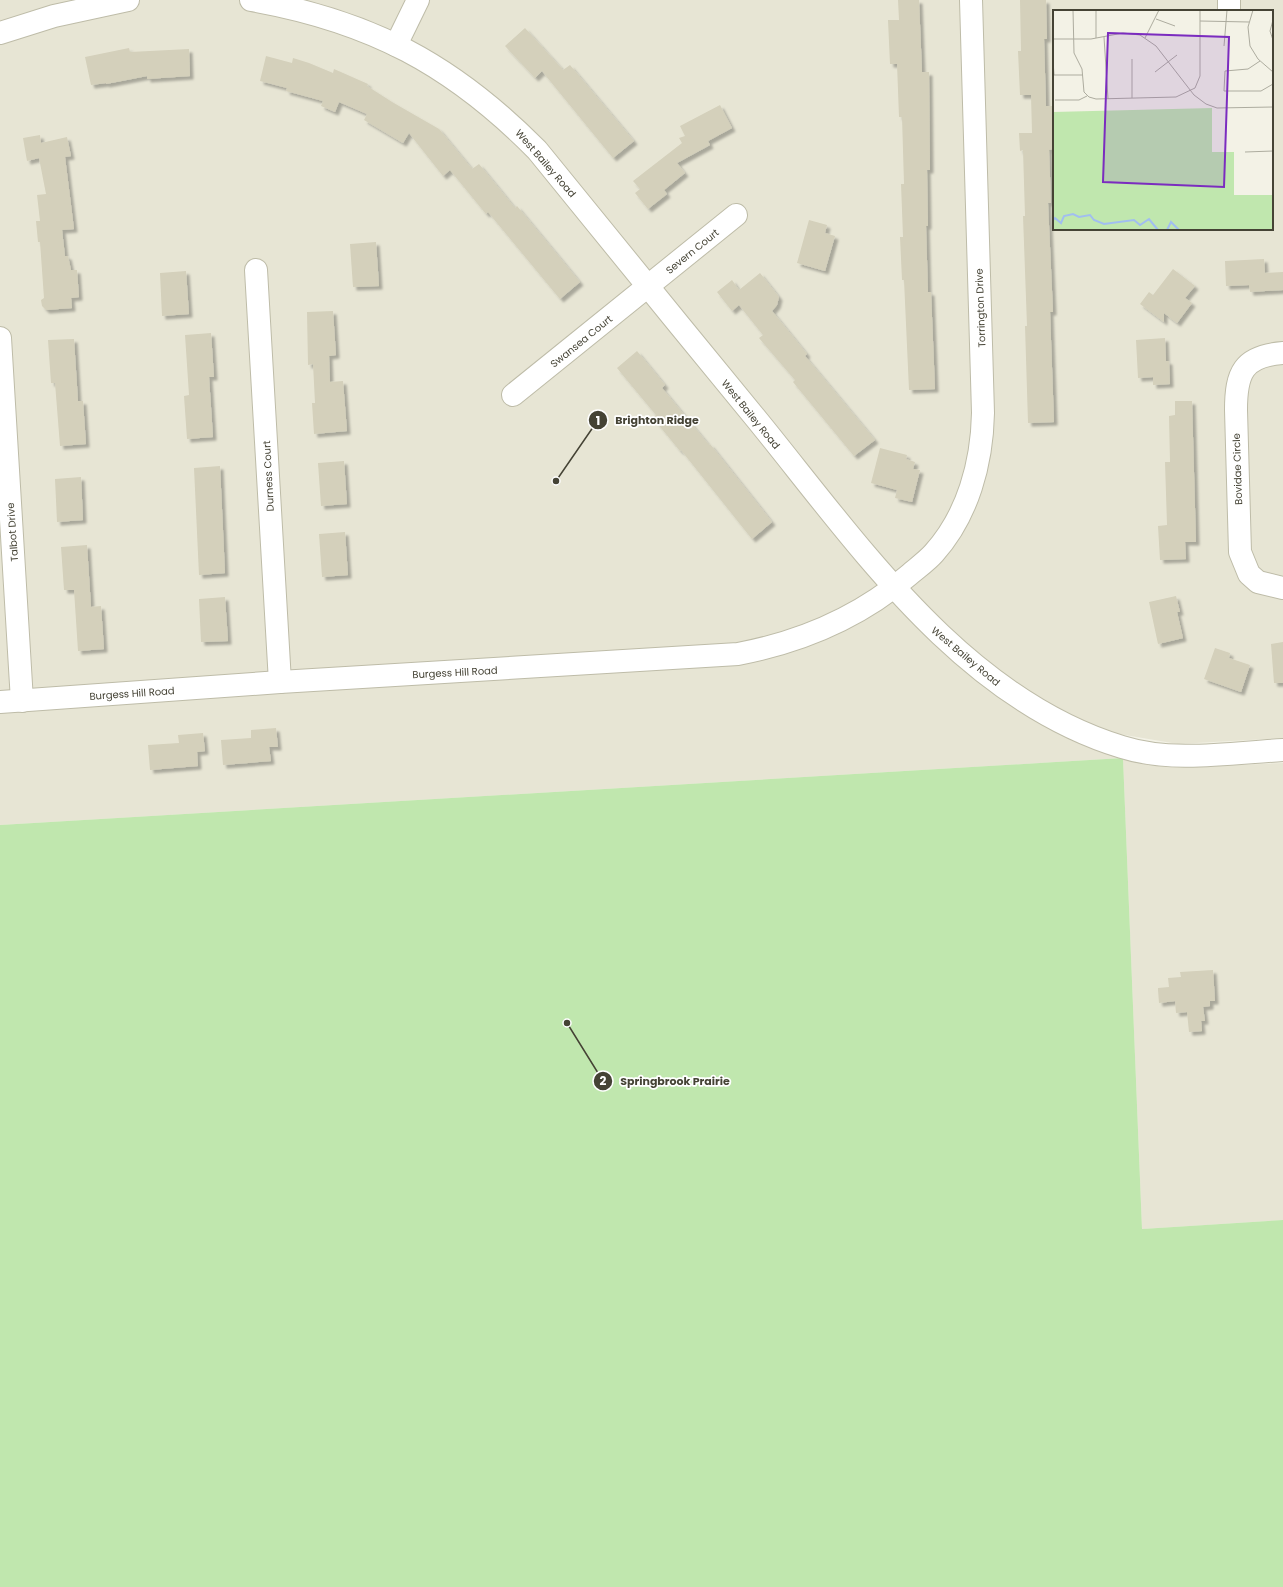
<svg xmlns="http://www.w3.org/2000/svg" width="1283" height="1587" font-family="Poppins,sans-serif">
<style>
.residential{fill:#e7e5d4;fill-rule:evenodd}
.green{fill:#c0e7ae}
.building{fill:#d4d0bb;filter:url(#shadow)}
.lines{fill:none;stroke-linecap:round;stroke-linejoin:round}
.minor-casing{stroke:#bebca8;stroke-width:24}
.minor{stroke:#fff;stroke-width:22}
.labels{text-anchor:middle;stroke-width:3.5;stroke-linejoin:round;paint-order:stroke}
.street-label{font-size:10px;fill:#454335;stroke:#fff}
.inset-river{fill:none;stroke:#a1bef0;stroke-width:2}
.inset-road{fill:none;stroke:#adac9f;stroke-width:1}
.view{fill:#7b2cbf;fill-opacity:0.15;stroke:#7b2cbf;stroke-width:2}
.inset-edge{fill:none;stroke:#454335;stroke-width:2}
.leader{fill:none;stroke:#454335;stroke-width:1.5}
.callout-dot{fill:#454335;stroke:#fff;stroke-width:1.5}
.mark-label{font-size:12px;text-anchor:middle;font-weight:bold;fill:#fff}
.callout-label{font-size:11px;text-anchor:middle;font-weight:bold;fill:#454335;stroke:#fff;stroke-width:3.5;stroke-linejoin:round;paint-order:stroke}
</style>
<defs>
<filter id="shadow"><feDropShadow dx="3.5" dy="3.5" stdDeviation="1" flood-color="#0004"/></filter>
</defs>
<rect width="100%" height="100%" fill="#f3f2e6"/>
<path class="residential" d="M0,0H1283V738L1178,744L1119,734L1124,758L1199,767L1283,763V1220L1142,1229L1123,758L0,825ZM1054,11H1272V229H1054Z"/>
<polygon class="green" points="1123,758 1142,1229 1283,1220 1283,1587 0,1587 0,825"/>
<g class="building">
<polygon points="898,0 919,0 922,72 929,72 930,170 927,170 928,226 926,226 928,292 931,292 935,389 909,390 904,280 902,280 900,237 903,237 901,184 904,184 902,117 899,117 897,64 890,64 888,20 899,20"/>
<polygon points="1020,0 1046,0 1047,39 1044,39 1046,106 1054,106 1054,149 1049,150 1051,203 1048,203 1053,312 1050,312 1054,422 1028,423 1025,326 1027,326 1023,216 1025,216 1023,150 1020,151 1019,133 1032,133 1031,95 1020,95 1018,51 1021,51"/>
<polygon points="525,28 563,70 570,65 634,141 613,158 542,71 535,78 505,46"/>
<polygon points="129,48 130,52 189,49 190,76 147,79 147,76 106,84 106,83 91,85 85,57"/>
<polygon points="266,56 292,63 293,58 309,63 333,73 334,69 368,84 367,86 392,102 439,129 472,169 479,164 515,208 517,206 580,282 560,299 488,212 486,214 450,170 443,176 409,133 403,143 364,120 367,114 339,102 335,112 321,106 323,101 286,91 287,88 260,81"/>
<polygon points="720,105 732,128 708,141 710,145 677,163 685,173 664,190 667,194 648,209 635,193 640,189 633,181 682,143 679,138 685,136 680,126"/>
<polygon points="40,135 41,143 67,137 71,156 65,157 74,229 62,230 65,256 68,256 71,270 77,270 79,297 71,298 72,308 46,310 42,306 41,300 44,298 40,242 38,242 36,221 40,221 37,195 46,194 39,158 27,161 23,138"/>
<polygon points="809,220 827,225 825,233 835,236 825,271 797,263"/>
<polygon points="376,242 379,286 353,287 350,244"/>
<polygon points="1264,259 1265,273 1283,272 1283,290 1250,292 1249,285 1226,286 1225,261"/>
<polygon points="1173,269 1195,286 1185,298 1192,303 1177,323 1164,313 1164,322 1140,304 1149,292 1153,295"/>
<polygon points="186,271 189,314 162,316 160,273"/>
<polygon points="760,273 779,297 777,305 772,311 807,354 805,356 875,440 854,456 793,382 795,380 759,338 763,335 739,305 732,311 717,292 732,280 739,290"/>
<polygon points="333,311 336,355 329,356 330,382 343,381 347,431 314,434 312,403 315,403 313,364 308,365 307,312"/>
<polygon points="211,333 214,377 209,377 213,437 187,439 184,396 189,395 185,335"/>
<polygon points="1165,338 1166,361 1169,361 1170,384 1153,385 1153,377 1138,378 1136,340"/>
<polygon points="74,339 78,401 83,401 86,444 60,446 55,383 51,383 48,340"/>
<polygon points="637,351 665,385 662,388 709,445 710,444 772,522 752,539 681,450 680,451 653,418 656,415 617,368"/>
<polygon points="1175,401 1192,401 1196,542 1185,542 1186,559 1160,560 1158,526 1167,525 1165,462 1170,462 1169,416 1175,415"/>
<polygon points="880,448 907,455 906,459 915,462 913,469 920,470 912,502 895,498 897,490 871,483"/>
<polygon points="344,461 347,504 321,506 318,463"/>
<polygon points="220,466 225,573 199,575 194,468"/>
<polygon points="81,477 83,520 57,522 55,479"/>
<polygon points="345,532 348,575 322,577 319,534"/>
<polygon points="87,545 91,607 101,606 104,649 78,651 74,590 64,590 61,547"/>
<polygon points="1176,596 1180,612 1177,612 1183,638 1158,644 1149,602"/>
<polygon points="225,597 228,641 201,642 199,599"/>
<polygon points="1283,642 1283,683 1274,683 1271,644"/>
<polygon points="1215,648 1230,653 1229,658 1250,665 1241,692 1204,679"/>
<polygon points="276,728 278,747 269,747 271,761 223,765 221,740 251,738 251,730"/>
<polygon points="203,733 205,751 197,752 198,766 150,770 148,745 179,743 178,735"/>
<polygon points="1213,970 1215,1001 1210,1001 1210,1006 1203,1007 1205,1021 1201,1021 1202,1031 1189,1032 1187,1012 1176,1013 1175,1001 1159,1003 1158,990 1158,988 1169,987 1168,978 1181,977 1180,972"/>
</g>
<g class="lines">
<g class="minor-casing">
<g id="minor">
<path d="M251,0C370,21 452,64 537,150C610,240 684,331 758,421C858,544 963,699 1122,747C1172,763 1231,753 1283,750"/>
<polyline points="1229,0 1229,11"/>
<polyline points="0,33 54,16 128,0"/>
<polyline points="396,45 418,0"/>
<polyline points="256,270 280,682"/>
<polyline points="0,338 22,701"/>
<path d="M1283,353C1243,356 1236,373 1236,410L1240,552L1249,574L1258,582L1283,588"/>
<polyline points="513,395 736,215"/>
<path d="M0,702L280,682L738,654C801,642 860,617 909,575C917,568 927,561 934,553C968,515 982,463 983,413L971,0"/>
</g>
</g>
<use href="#minor" class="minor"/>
</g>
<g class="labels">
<g class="street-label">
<text transform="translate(546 163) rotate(49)" y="4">West Bailey Road</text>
<text transform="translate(692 251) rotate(-39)" y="4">Severn Court</text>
<text transform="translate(980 308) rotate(-92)" y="4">Torrington Drive</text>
<text transform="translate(581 341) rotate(-39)" y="4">Swansea Court</text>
<text transform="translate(751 414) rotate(51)" y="4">West Bailey Road</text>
<text transform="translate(1237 469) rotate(-92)" y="4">Bovidae Circle</text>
<text transform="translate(268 476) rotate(-93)" y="4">Durness Court</text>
<text transform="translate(12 532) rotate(-94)" y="4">Talbot Drive</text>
<text transform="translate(966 656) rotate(40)" y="4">West Bailey Road</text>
<text transform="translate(455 672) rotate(-3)" y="4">Burgess Hill Road</text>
<text transform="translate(132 693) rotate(-4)" y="4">Burgess Hill Road</text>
</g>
</g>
<g transform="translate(1053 10)">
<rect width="220" height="220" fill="#f3f2e6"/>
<path d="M159,98V142H181V185H220V220H0V102Z" fill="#c0e7ae"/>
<path class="inset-river" d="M0,210L2,208L8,213L11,206L20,204L26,207L37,205L41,210L51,214L81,210L87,215L96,209L105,220M114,220L118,212L126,220"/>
<path class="inset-road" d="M20,0L21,43L29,59L31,82L36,87L43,89L123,87L142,78L147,66V0M43,0V28M200,0L195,17L197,36L205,49L220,62M103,9L122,16M220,10L217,21L220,30M147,11L196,12M51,27L55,89M92,28L106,0M0,29H38L70,23L87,25L103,36L141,85L153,94L164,98L220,97M171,36L174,0M79,49V88M0,51L1,65H30M207,51L195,59L172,61L171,81H208L220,74M102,62L124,45M2,90H26L34,86M192,142L220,141"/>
<path class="view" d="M55,23L176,27L171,177L50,172Z"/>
<rect width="220" height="220" class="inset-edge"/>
</g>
<path class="leader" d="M556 481L598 420M567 1023L603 1081"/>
<g class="callout-dot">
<circle cx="556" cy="481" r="4"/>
<circle cx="567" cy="1023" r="4"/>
<circle cx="598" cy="420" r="10"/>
<circle cx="603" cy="1081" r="10"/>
</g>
<g class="mark-label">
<text x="598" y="425">1</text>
<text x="603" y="1085">2</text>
</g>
<g class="callout-label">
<text x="657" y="424">Brighton Ridge</text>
<text x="675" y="1085">Springbrook Prairie</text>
</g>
</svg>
